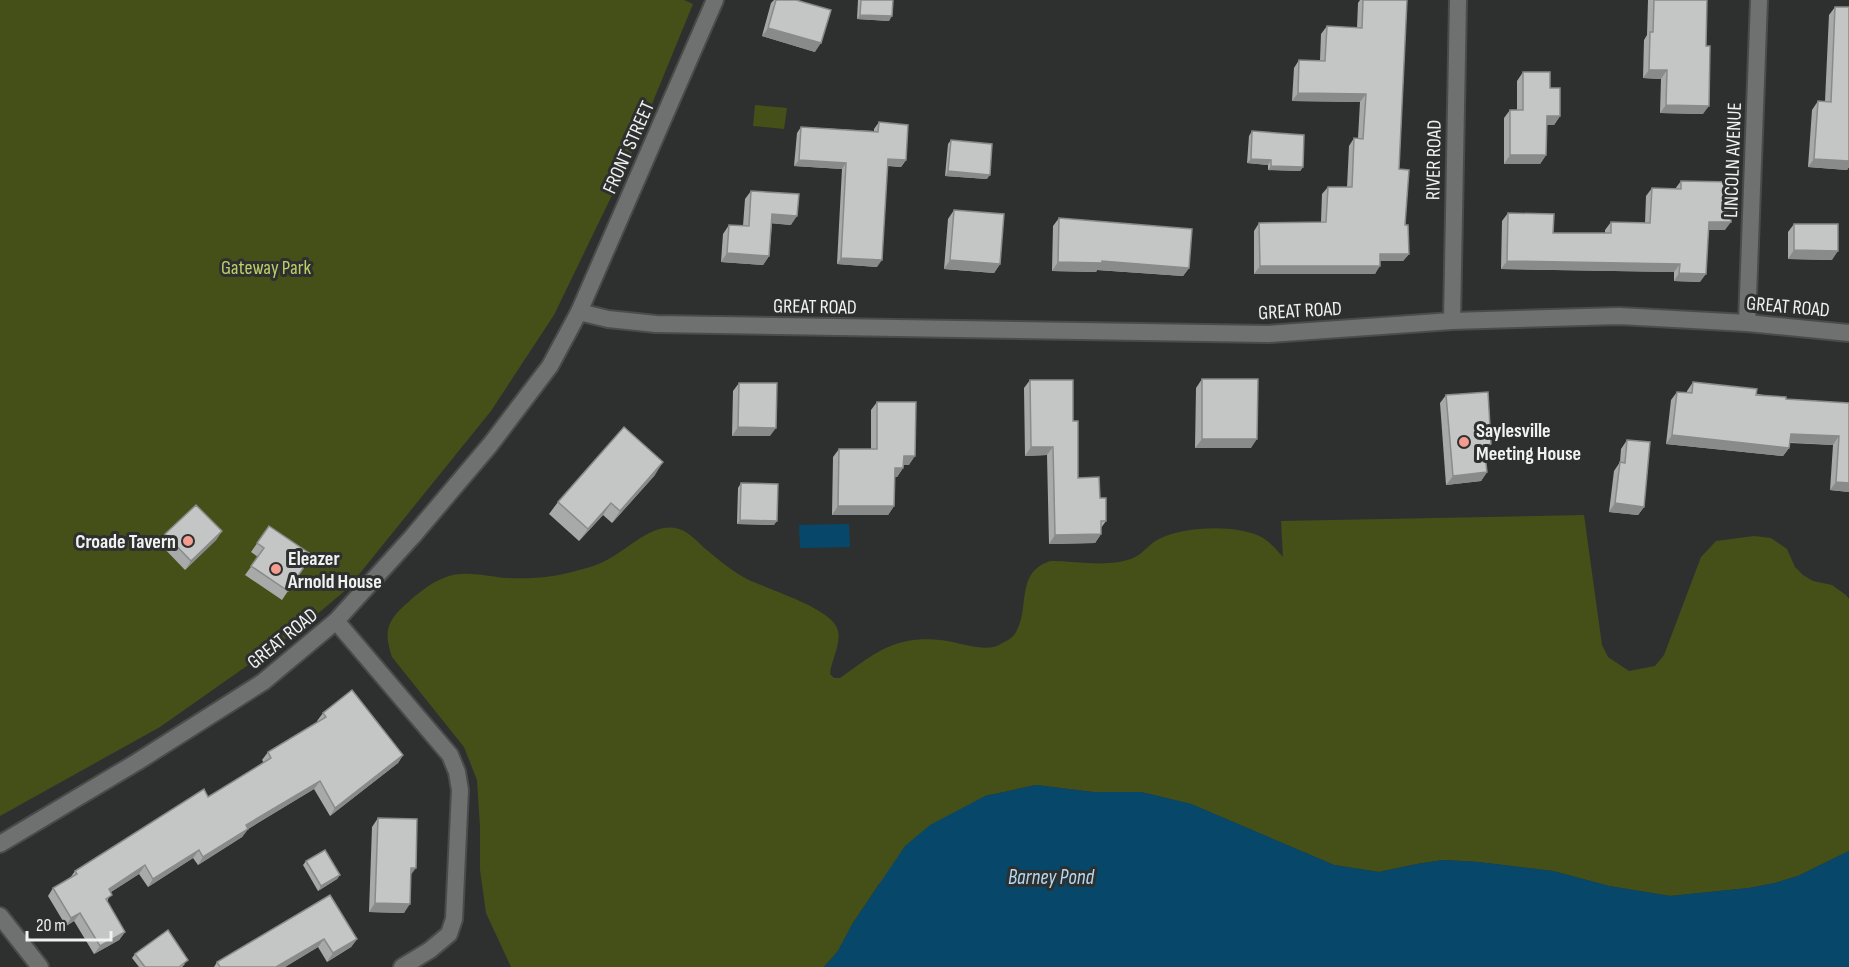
<svg xmlns="http://www.w3.org/2000/svg" width="1849" height="967" font-family="'Sofia Sans Condensed',sans-serif">
<style>
.green{fill:#454f18}
.water{fill:#07486a}
.lines{fill:none;stroke-linecap:round;stroke-linejoin:round}
.minor-casing{stroke:#4a4c4c;stroke-width:20}
.tertiary-casing{stroke:#4a4c4c;stroke-width:20}
.secondary-casing{stroke:#4a4c4c;stroke-width:20}
.minor{stroke:#6e7170;stroke-width:16}
.tertiary{stroke:#6e7170;stroke-width:16}
.secondary{stroke:#6e7170;stroke-width:16}
.wall{fill:#a8aaa9}
.shaded-wall{fill:#888b89}
.building{fill:#c3c6c4;stroke:#888b89;stroke-width:1.5}
.poi-dot{fill:#f59c90;stroke:#2e3030;stroke-width:2}
.labels{text-anchor:middle;stroke-width:6;stroke-linejoin:round;paint-order:stroke}
.street-label{font-size:20px;fill:#f0f2f2;stroke:#2e3030}
.park-label{font-size:20px;fill:#bacf66;stroke:#2e3030}
.poi-label{font-size:20px;font-weight:bold;fill:#f0f2f2;stroke:#2e3030;text-anchor:start}
.water-label{font-size:21px;font-style:italic;fill:#b3d8f2;stroke:#2e3030}
</style>
<rect width="100%" height="100%" fill="#2e3030"/>
<g class="green">
<polygon points="0,0 684,0 693,4 629,160 554,315 491,411 348,588 302,627 160,727 0,816"/>
<polygon points="755,105 787,108 784,129 753,126"/>
<path d="M1584,515L1602,645L1608,657L1629,671L1655,666L1664,655L1701,557L1716,541L1754,536L1771,538L1787,549L1795,567L1803,575L1813,581L1832,585L1846,595L1849,599V851L1798,876L1775,883L1749,888L1670,896L1609,886L1553,871L1478,862L1443,860L1417,864L1379,872L1334,865L1191,804L1141,792H1093L1036,785L985,796L879,884L853,923L838,951L824,967H511L486,913L480,870V827L477,780L464,747L392,657C384,633 386,622 405,605C417,594 430,583 446,577C464,570 486,576 505,578C527,579 550,578 572,572C583,569 596,566 607,560C628,550 653,521 679,529C690,532 699,544 708,551C719,560 732,571 745,578C766,589 825,606 836,626C844,640 831,660 830,674L834,678H840C863,662 883,644 913,640C921,639 932,639 940,640C955,641 986,653 999,645C1004,642 1011,639 1014,635C1032,611 1013,572 1051,561C1077,561 1109,568 1133,558C1143,554 1150,543 1159,539C1185,526 1238,524 1263,538C1271,543 1277,550 1283,557L1281,521Z"/>
</g>
<g class="water">
<polygon points="849,524 850,547 800,548 799,525"/>
<polygon points="1036,785 1093,792 1141,792 1191,804 1334,865 1379,872 1417,864 1443,860 1478,862 1553,871 1609,886 1670,896 1749,888 1775,883 1798,876 1849,851 1849,967 824,967 838,951 853,923 905,846 930,825 985,796"/>
</g>
<g class="lines">
<g class="minor-casing">
<g id="minor">
<polyline points="1747,323 1759,0"/>
<polyline points="336,621 450,755 457,772 460,790 454,919 449,934 430,950 402,967"/>
<polyline points="0,916 40,967"/>
</g>
</g>
<g class="tertiary-casing">
<polyline id="tertiary" points="1452,321 1458,0"/>
</g>
<g class="secondary-casing">
<g id="secondary">
<polyline points="579,312 608,319 656,324 1268,334 1452,321 1619,316 1747,323 1849,333"/>
<polyline points="0,844 137,762 263,682 336,621 413,536 490,445 550,366 579,312 715,0"/>
</g>
</g>
<use href="#minor" class="minor"/>
<use href="#tertiary" class="tertiary"/>
<use href="#secondary" class="secondary"/>
</g>
<g class="wall">
<polygon points="774,0 796,0 815,52 762,36 771,3"/>
<polygon points="858,0 893,0 889,21 857,19"/>
<polygon points="1360,0 1407,0 1399,169 1409,254 1403,261 1380,261 1375,274 1254,274 1254,231 1259,223 1321,222 1322,194 1328,187 1347,187 1349,146 1354,138 1358,138 1360,102 1292,101 1294,68 1299,60 1320,60 1321,34 1327,26 1357,28 1358,3"/>
<polygon points="1648,0 1707,0 1703,114 1660,113 1661,79 1643,78 1644,40 1647,35"/>
<polygon points="1835,7 1849,7 1849,167 1847,170 1808,167 1812,110 1818,101 1825,101 1829,15"/>
<polygon points="1523,72 1550,88 1560,116 1554,125 1546,125 1546,155 1540,164 1504,164 1504,118 1510,110 1517,110 1517,81"/>
<polygon points="879,122 906,160 901,167 887,166 877,267 837,264 842,169 794,166 797,133 801,127 874,131 874,129"/>
<polygon points="1252,131 1303,167 1300,171 1268,170 1268,165 1247,163 1249,136"/>
<polygon points="951,140 987,179 945,176 948,144"/>
<polygon points="1681,181 1725,230 1708,230 1700,282 1674,281 1674,272 1501,269 1502,221 1508,213 1553,233 1605,233 1605,230 1611,222 1645,223 1646,196 1652,188 1675,189"/>
<polygon points="751,191 791,225 772,223 769,256 763,265 721,262 723,234 729,225 743,226 745,199"/>
<polygon points="954,210 1000,264 994,273 944,269 948,219"/>
<polygon points="1059,218 1189,268 1183,276 1097,270 1096,272 1052,271 1053,226"/>
<polygon points="1794,224 1832,260 1788,259 1788,232"/>
<polygon points="1202,379 1251,448 1195,448 1196,388"/>
<polygon points="1030,380 1073,421 1078,478 1100,498 1106,521 1101,528 1101,534 1095,543 1049,544 1047,455 1025,456 1024,388"/>
<polygon points="1693,382 1786,399 1849,403 1849,492 1830,490 1833,445 1790,443 1789,448 1783,456 1666,444 1671,400 1677,392 1687,393 1687,391"/>
<polygon points="739,383 770,436 732,436 733,391"/>
<polygon points="1446,395 1487,472 1481,481 1446,485 1440,403"/>
<polygon points="877,402 909,465 903,465 903,468 897,477 895,477 894,506 888,515 832,515 833,457 839,449 871,449 871,410"/>
<polygon points="1627,440 1644,507 1638,515 1609,512 1614,471 1620,462 1621,449"/>
<polygon points="655,475 612,523 603,515 579,541 549,514 558,502"/>
<polygon points="741,483 774,525 737,524 738,488"/>
<polygon points="269,526 312,555 282,600 245,575 258,557 251,552"/>
<polygon points="222,531 216,540 185,570 159,543 165,534"/>
<polygon points="323,713 403,755 398,763 330,816 314,789 248,829 242,837 198,865 193,858 148,887 139,874 111,892 107,902 125,932 119,940 94,954 74,921 66,926 48,896 53,888 70,878 75,871 208,797 264,763 262,760 268,752 318,722 317,721"/>
<polygon points="378,818 410,876 404,913 369,912 372,827"/>
<polygon points="306,861 340,875 337,879 318,891 303,865"/>
<polygon points="330,895 357,939 351,947 327,962 318,947 285,967 214,967 217,962"/>
<polygon points="135,954 185,964 182,967 139,967 132,958"/>
</g>
<g class="shaded-wall">
<polygon points="860,15 892,16 889,21 857,19"/>
<polygon points="768,28 821,43 815,52 762,36"/>
<polygon points="1649,70 1667,70 1661,79 1643,78"/>
<polygon points="1298,93 1366,94 1360,102 1292,101"/>
<polygon points="1666,105 1709,106 1703,114 1660,113"/>
<polygon points="1547,116 1560,116 1554,125 1541,125"/>
<polygon points="1510,155 1546,155 1540,164 1504,164"/>
<polygon points="888,159 906,160 901,167 883,165"/>
<polygon points="1251,159 1271,160 1268,165 1247,163"/>
<polygon points="1814,159 1849,161 1849,167 1847,170 1808,167"/>
<polygon points="799,160 846,163 842,169 794,166"/>
<polygon points="1271,166 1303,167 1300,171 1268,170"/>
<polygon points="948,171 990,175 987,179 945,176"/>
<polygon points="772,214 797,216 791,225 766,223"/>
<polygon points="1709,222 1731,222 1725,230 1703,230"/>
<polygon points="1794,250 1838,251 1832,260 1788,259"/>
<polygon points="727,253 769,256 763,265 721,262"/>
<polygon points="1380,254 1409,254 1403,261 1375,261"/>
<polygon points="841,258 882,260 877,267 837,264"/>
<polygon points="950,260 1000,264 994,273 944,269"/>
<polygon points="1102,261 1189,268 1183,276 1097,270 1096,272 1052,271 1058,262"/>
<polygon points="1507,261 1680,264 1674,272 1501,269"/>
<polygon points="1260,266 1380,266 1375,274 1254,274"/>
<polygon points="1679,273 1706,274 1700,282 1674,281"/>
<polygon points="738,427 776,428 770,436 732,436"/>
<polygon points="1791,434 1839,436 1833,445 1785,442"/>
<polygon points="1672,435 1789,448 1783,456 1666,444"/>
<polygon points="1202,439 1257,439 1251,448 1195,448"/>
<polygon points="1491,444 1485,453 1484,446"/>
<polygon points="1031,447 1053,447 1047,455 1025,456"/>
<polygon points="904,456 915,456 909,465 898,465"/>
<polygon points="663,462 655,475 612,523 620,511"/>
<polygon points="895,468 903,468 897,477 889,477"/>
<polygon points="1487,472 1481,481 1446,485 1453,476"/>
<polygon points="1836,482 1849,483 1849,492 1830,490"/>
<polygon points="611,503 603,515 579,541 588,529"/>
<polygon points="1615,503 1644,507 1638,515 1609,512"/>
<polygon points="838,506 894,506 888,515 832,515"/>
<polygon points="740,520 777,521 774,525 737,524"/>
<polygon points="222,531 216,540 185,570 191,561"/>
<polygon points="1101,534 1095,543 1049,544 1055,535"/>
<polygon points="403,755 398,763 330,816 335,808"/>
<polygon points="320,781 314,789 248,829 242,837 198,865 203,857 246,825"/>
<polygon points="199,850 193,858 148,887 153,879"/>
<polygon points="145,865 139,874 103,897 109,889"/>
<polygon points="411,868 416,868 410,876"/>
<polygon points="340,875 337,879 318,891 321,886"/>
<polygon points="375,903 410,904 404,913 369,912"/>
<polygon points="80,913 74,921 66,926 71,918"/>
<polygon points="125,932 119,940 94,954 100,946"/>
<polygon points="324,939 318,947 285,967 276,967"/>
<polygon points="357,939 351,947 327,962 333,953"/>
</g>
<g class="building">
<polygon points="776,0 796,0 831,10 821,43 768,28"/>
<polygon points="861,0 893,0 892,16 860,15"/>
<polygon points="1363,0 1407,0 1399,169 1409,170 1405,225 1408,225 1409,254 1380,254 1380,266 1260,266 1259,223 1326,222 1328,187 1352,187 1354,138 1363,139 1366,94 1298,93 1299,60 1325,61 1327,26 1362,28"/>
<polygon points="1654,0 1707,0 1706,46 1710,46 1709,106 1666,105 1667,70 1649,70 1650,32 1653,32"/>
<polygon points="1835,7 1849,7 1849,161 1814,159 1818,101 1831,102"/>
<polygon points="1523,72 1550,72 1550,88 1560,88 1560,116 1547,116 1546,155 1510,155 1510,110 1523,110"/>
<polygon points="879,122 908,125 906,160 888,159 882,260 841,258 846,163 799,160 801,127 878,132"/>
<polygon points="1252,131 1304,135 1303,167 1271,166 1271,160 1251,159"/>
<polygon points="951,140 992,144 990,175 948,171"/>
<polygon points="1681,181 1732,182 1731,222 1709,222 1706,274 1679,273 1680,264 1507,261 1508,213 1554,214 1553,233 1611,233 1611,222 1650,223 1652,188 1681,189"/>
<polygon points="751,191 799,194 797,216 772,214 769,256 727,253 729,225 749,226"/>
<polygon points="954,210 1004,214 1000,264 950,260"/>
<polygon points="1059,218 1192,229 1189,268 1102,261 1102,263 1058,262"/>
<polygon points="1794,224 1838,224 1838,251 1794,250"/>
<polygon points="1202,379 1258,379 1257,439 1202,439"/>
<polygon points="1030,380 1073,380 1073,421 1078,421 1078,478 1099,477 1100,498 1106,498 1106,521 1101,521 1101,534 1055,535 1053,447 1031,447"/>
<polygon points="1693,382 1757,389 1756,395 1786,397 1786,399 1849,403 1849,483 1836,482 1839,436 1791,434 1789,448 1672,435 1677,392 1692,393"/>
<polygon points="739,383 777,383 776,428 738,427"/>
<polygon points="1488,392 1491,444 1484,446 1487,472 1453,476 1446,395"/>
<polygon points="877,402 916,402 915,456 904,456 903,468 895,468 894,506 838,506 839,449 877,449"/>
<polygon points="624,427 663,462 620,511 611,503 588,529 558,502"/>
<polygon points="1627,440 1650,442 1644,507 1615,503 1620,462 1625,463"/>
<polygon points="741,483 778,484 777,521 740,520"/>
<polygon points="196,505 222,531 191,561 165,534"/>
<polygon points="269,526 312,555 288,591 251,566 264,548 257,543"/>
<polygon points="352,690 403,755 335,808 320,781 246,825 248,829 203,857 199,850 153,879 145,865 109,889 112,895 106,899 125,932 100,946 80,913 71,918 53,888 77,874 75,871 204,789 208,797 271,758 268,752 326,717 323,713"/>
<polygon points="378,818 417,819 416,868 411,868 410,904 375,903"/>
<polygon points="325,850 340,875 321,886 306,861"/>
<polygon points="330,895 357,939 333,953 324,939 276,967 220,967 217,962"/>
<polygon points="168,930 188,960 179,967 145,967 135,954"/>
</g>
<g class="poi-dot">
<circle cx="1464" cy="442" r="6"/>
<circle cx="188" cy="541" r="6"/>
<circle cx="276" cy="569" r="6"/>
</g>
<g class="labels">
<g class="street-label">
<text transform="translate(628 147) rotate(-66)" y="7">FRONT STREET</text>
<text transform="translate(1433 160) rotate(-89)" y="7">RIVER ROAD</text>
<text transform="translate(1732 160) rotate(-88)" y="7">LINCOLN AVENUE</text>
<text transform="translate(815 306) rotate(1)" y="7">GREAT ROAD</text>
<text transform="translate(1788 306) rotate(5)" y="7">GREAT ROAD</text>
<text transform="translate(1300 310) rotate(-3)" y="7">GREAT ROAD</text>
<text transform="translate(282 638) rotate(-39)" y="7">GREAT ROAD</text>
</g>
<g class="park-label">
<text x="266" y="274">Gateway Park</text>
</g>
<g class="poi-label">
<text x="1476" y="437">Saylesville<tspan x="1476" dy="23">Meeting House</tspan></text>
<text x="176" y="548" text-anchor="end">Croade Tavern</text>
<text x="288" y="565">Eleazer<tspan x="288" dy="23">Arnold House</tspan></text>
</g>
<g class="water-label">
<text x="1051" y="884">Barney Pond</text>
</g>
</g>
<path d="M27 931v9h84v-9" fill="none" stroke="#f0f2f2" stroke-width="3"/>
<text x="36" y="931" font-size="18" fill="#f0f2f2" stroke="#2e3030" stroke-width="4.5" paint-order="stroke">20 m</text>
</svg>
